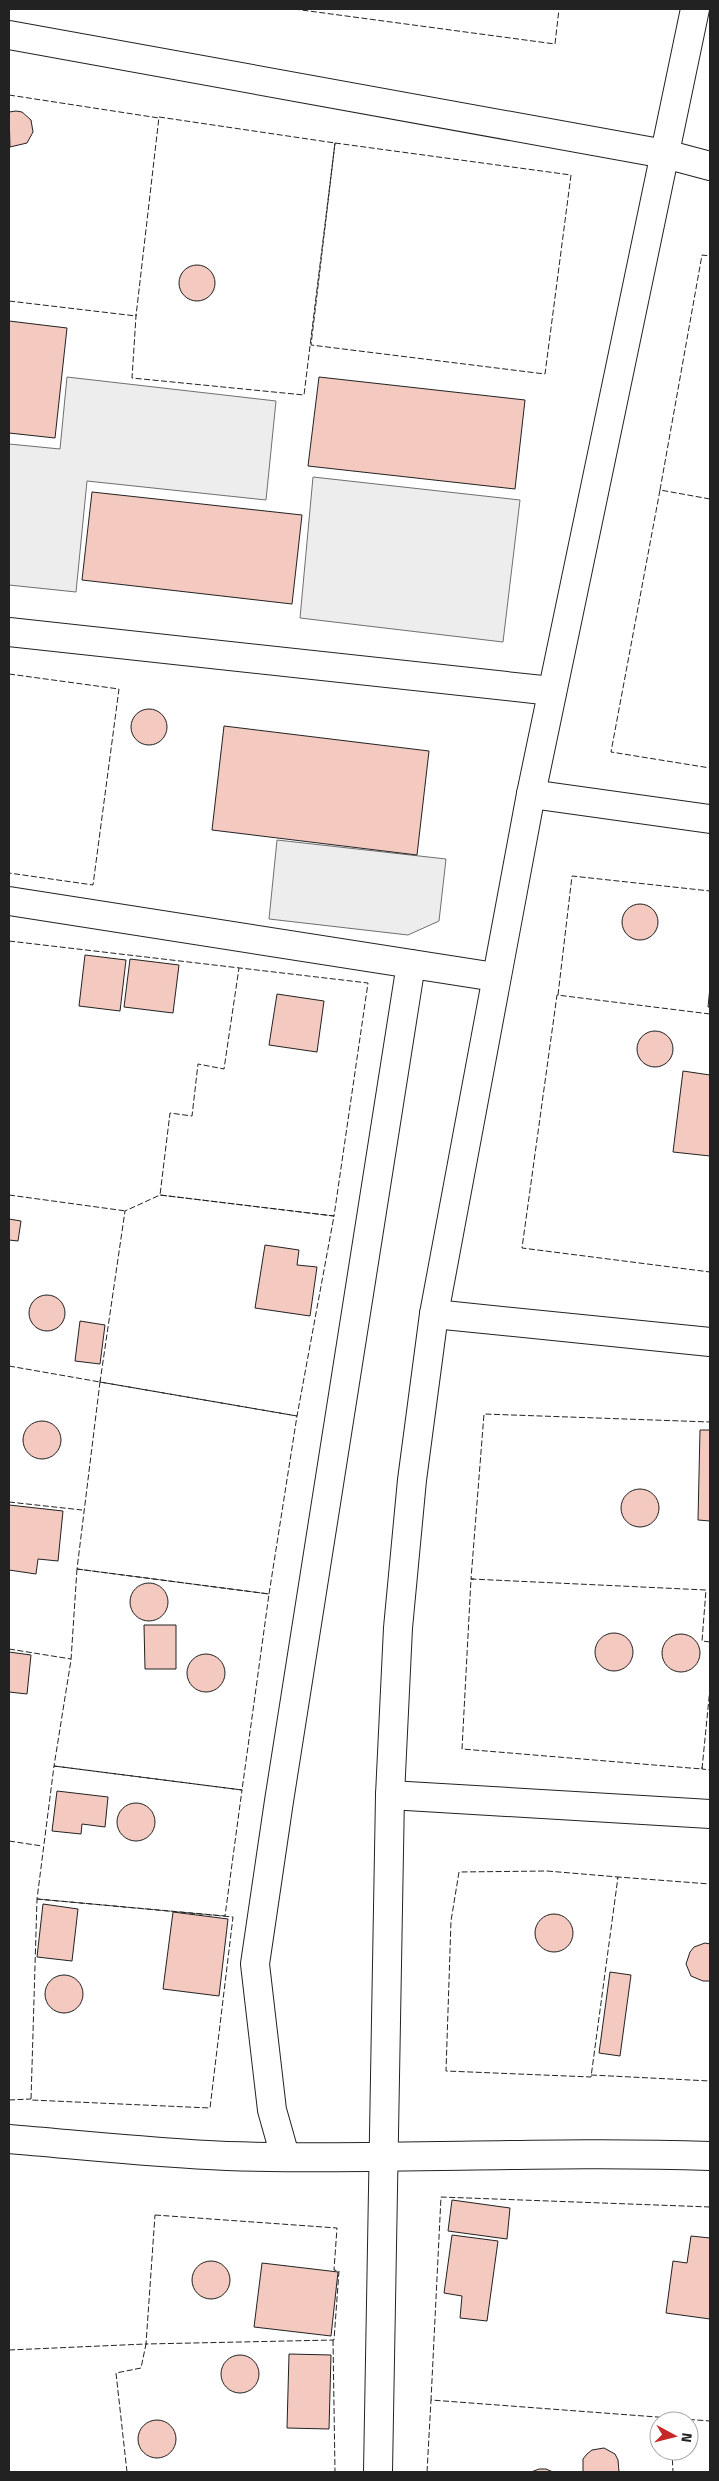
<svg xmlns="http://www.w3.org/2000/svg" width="719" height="2481" font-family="'Titillium Web',sans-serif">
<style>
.parking{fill:#ededed;stroke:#6f6f6f}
.building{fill:#f3c9c0;stroke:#222}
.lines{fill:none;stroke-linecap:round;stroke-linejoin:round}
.minor-casing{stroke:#222;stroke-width:30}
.minor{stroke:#fff;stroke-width:28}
.fence{stroke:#222;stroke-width:1;stroke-dasharray:6 2.5;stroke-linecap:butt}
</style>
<rect width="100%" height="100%" fill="#fff"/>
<g class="parking">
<polygon points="67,377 276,401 266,500 87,481 76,592 9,585 9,444 60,449"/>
<polygon points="313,477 520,500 503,642 300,618"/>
<polygon points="277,840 446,859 439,921 408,935 269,919"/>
</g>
<g class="building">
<polygon points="16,111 22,112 31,120 33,132 27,143 10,147 9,112"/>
<circle cx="197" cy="283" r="18"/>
<polygon points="9,321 67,328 55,438 9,433"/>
<polygon points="319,377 525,400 515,489 308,466"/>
<polygon points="92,492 302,515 292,604 82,580"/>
<circle cx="149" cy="727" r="18"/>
<polygon points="224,726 429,751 417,855 212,830"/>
<circle cx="640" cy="922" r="18"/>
<polygon points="85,955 126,960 120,1011 79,1006"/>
<polygon points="130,959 179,965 173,1013 124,1007"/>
<polygon points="710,987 710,1007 708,1007"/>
<polygon points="277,994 324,1001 317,1052 269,1045"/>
<circle cx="655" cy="1049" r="18"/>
<polygon points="683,1071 710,1075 710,1156 673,1152"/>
<polygon points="9,1219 21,1221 18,1241 9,1240"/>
<polygon points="265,1245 299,1250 297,1265 317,1267 310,1316 255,1308"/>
<circle cx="47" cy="1313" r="18"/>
<polygon points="80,1321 105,1325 100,1364 75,1361"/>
<circle cx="42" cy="1440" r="19"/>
<polygon points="700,1430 710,1430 710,1521 698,1520"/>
<circle cx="640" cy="1508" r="19"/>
<polygon points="9,1505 63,1511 58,1561 38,1559 36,1574 9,1570"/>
<circle cx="149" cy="1602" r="19"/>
<polygon points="144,1625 176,1625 176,1669 145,1669"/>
<circle cx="614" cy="1652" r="19"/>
<circle cx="681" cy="1653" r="19"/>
<polygon points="9,1652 31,1655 27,1694 9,1692"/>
<circle cx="206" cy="1673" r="19"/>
<polygon points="57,1791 108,1797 105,1827 82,1824 81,1834 52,1831"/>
<circle cx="136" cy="1822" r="19"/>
<polygon points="43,1904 78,1909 72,1961 37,1957"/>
<polygon points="173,1912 228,1919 219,1996 163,1989"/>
<circle cx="554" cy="1933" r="19"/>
<polygon points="705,1943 710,1944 710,1981 703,1981 691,1976 686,1964 690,1952 694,1947"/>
<polygon points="610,1972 631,1975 620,2056 599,2053"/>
<circle cx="64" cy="1994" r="19"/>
<polygon points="452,2200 510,2208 507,2239 448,2231"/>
<polygon points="452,2235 498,2241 487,2321 460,2318 462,2296 444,2293"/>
<polygon points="691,2236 710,2238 710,2319 666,2313 673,2261 687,2263"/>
<circle cx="211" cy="2280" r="19"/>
<polygon points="262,2263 338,2272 331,2336 254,2327"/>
<polygon points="289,2354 331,2355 329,2429 287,2428"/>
<circle cx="240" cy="2374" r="19"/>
<circle cx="157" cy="2439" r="19"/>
<polygon points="604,2448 615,2454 618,2460 619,2472 583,2472 583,2459 587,2454 592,2450"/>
<polygon points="539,2469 546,2469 553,2472 531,2472"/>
</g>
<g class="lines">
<g class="minor-casing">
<g id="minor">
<polyline points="9,35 665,154 710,166"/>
<polyline points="9,632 552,691"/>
<polyline points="531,794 710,819"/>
<polyline points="9,901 495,977"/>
<polyline points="434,1314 710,1342"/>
<polyline points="390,1795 710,1814"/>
<path d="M9,2139C81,2145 154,2153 227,2156C388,2161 549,2150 710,2156"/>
<polyline points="285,2156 272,2110 255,1964 279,1801 411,964"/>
<polyline points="378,2472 390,1795 398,1628 412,1480 434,1314 531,794 695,9"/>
</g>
</g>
<use href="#minor" class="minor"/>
<g class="fence">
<polyline points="294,9 555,44 559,9"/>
<polyline points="9,95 159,118"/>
<polygon points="159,117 335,143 304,395 132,378 136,316"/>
<polygon points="335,143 571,175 545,374 311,345"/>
<polyline points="9,301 136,316 136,314"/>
<polyline points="660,490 702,255 710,256"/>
<polyline points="710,499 660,490 611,752 710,768"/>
<polyline points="9,674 119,689 93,885 9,873"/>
<polyline points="9,941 368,983 334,1216 160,1195 170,1113 192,1116 198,1064 224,1069 239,968"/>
<polyline points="558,995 572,876 710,891"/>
<polyline points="710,1014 557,995 522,1248 710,1272"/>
<polyline points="9,1195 126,1211"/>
<polygon points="160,1195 334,1216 297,1416 100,1382 125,1211"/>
<polyline points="9,1366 100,1382 100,1380"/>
<polygon points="100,1382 297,1416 269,1594 77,1569"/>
<polyline points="9,1502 82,1510"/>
<polygon points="77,1569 269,1594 242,1790 54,1766 71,1660"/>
<polyline points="474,1579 471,1579 484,1414 710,1422"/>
<polyline points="710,1642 702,1641 706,1590 471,1579 462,1749 702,1769 710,1688"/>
<polyline points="9,1649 71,1659"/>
<polygon points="54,1766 242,1790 225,1916 37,1899"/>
<polyline points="702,1767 702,1769 710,1770"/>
<polyline points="9,1841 42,1846"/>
<polygon points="547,1871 618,1877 591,2077 446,2071 451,1921 459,1872"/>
<polyline points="617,1879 618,1877 710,1884"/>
<polygon points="37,1899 233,1917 210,2108 31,2100"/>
<polyline points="591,2075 710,2081"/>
<polyline points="9,2100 31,2099"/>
<polyline points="710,2207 441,2197 431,2400 710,2421"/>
<polygon points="155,2215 337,2228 334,2270 339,2271 334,2340 146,2344"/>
<polyline points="333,2340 335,2472"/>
<polyline points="9,2350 146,2344"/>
<polyline points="672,2451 673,2472"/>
<polyline points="127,2472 116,2373 141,2368 146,2344 148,2344"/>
<polyline points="427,2472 431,2400"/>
</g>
</g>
<rect width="719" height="2481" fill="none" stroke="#222222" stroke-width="20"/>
<g transform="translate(674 2436) rotate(97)"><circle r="24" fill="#ffffff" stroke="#a7a7a7"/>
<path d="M0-4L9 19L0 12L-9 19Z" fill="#c62828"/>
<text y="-8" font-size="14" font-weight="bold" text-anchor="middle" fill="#222222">N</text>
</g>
</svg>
